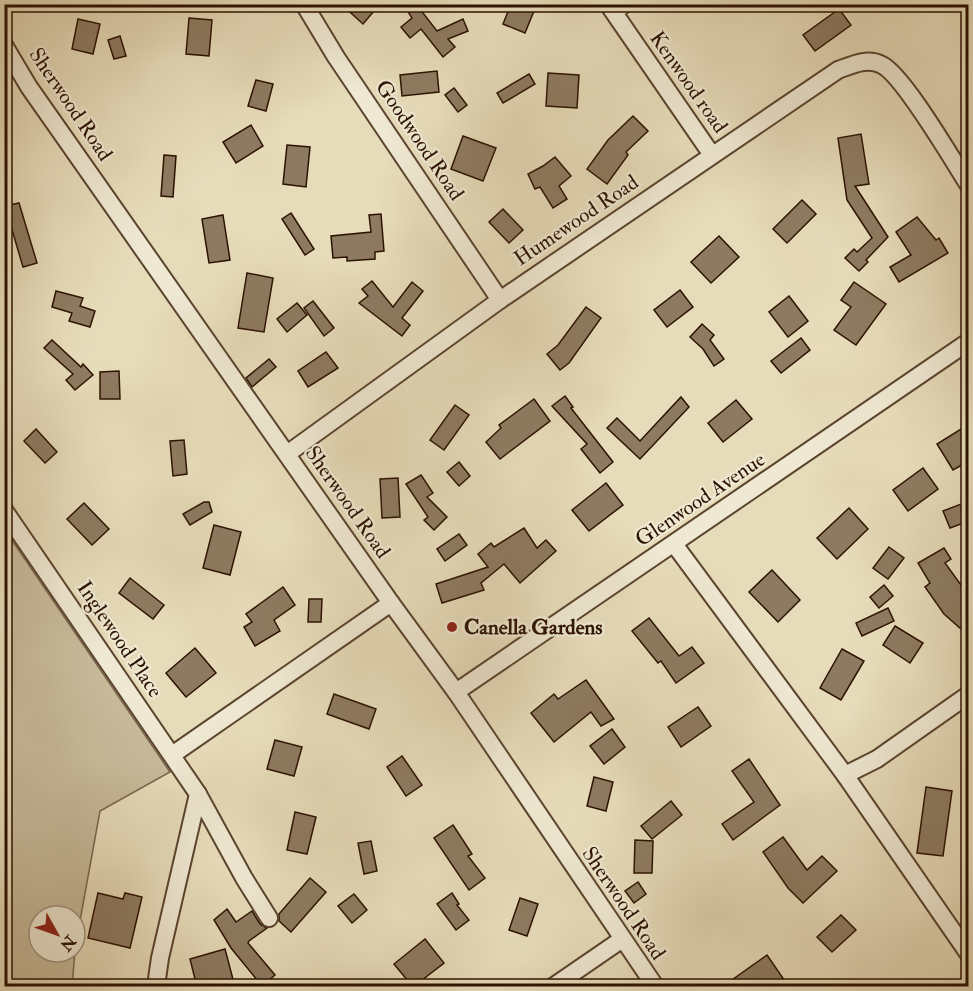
<svg xmlns="http://www.w3.org/2000/svg" width="973" height="991" font-family="'IM FELL Double Pica',serif">
<style>
.grass{fill:#c7ba9a;stroke:#7a664d;stroke-width:1.5}
.building{fill:#8d7b61;stroke:#2c1200;stroke-width:1.5}
.lines{fill:none;stroke-linecap:round;stroke-linejoin:round}
.service-casing{stroke:#5b442e;stroke-width:11}
.minor-casing{stroke:#5b442e;stroke-width:20}
.service{stroke:#efe8d2;stroke-width:8}
.minor{stroke:#efe8d2;stroke-width:16}
.poi-dot{fill:#8f2418;stroke:#efe8d2;stroke-width:2}
.labels{text-anchor:middle;stroke-width:4.5;stroke-linejoin:round;paint-order:stroke}
.street-label{font-size:21px;fill:#2c1200;stroke:#efe8d2}
.poi-label{font-size:21px;font-weight:bold;fill:#2c1200;stroke:#efe8d2;text-anchor:start}
</style>
<rect width="100%" height="100%" fill="#e7dcba"/>
<filter id="stains"><feTurbulence type="fractalNoise" baseFrequency=".00333" numOctaves="4"/><feColorMatrix values="0 0 0 0 .2 0 0 0 0 .09 0 0 0 0 .02 0 0 0 .5 -.17"/></filter>
<radialGradient id="worn" r=".72"><stop offset=".6" stop-color="#630" stop-opacity="0"/><stop offset="1" stop-color="#630" stop-opacity=".3"/></radialGradient>
<polygon class="grass" points="5,530 170,772 100,811 75,948 75,916 39,916 39,952 75,952 72,986 5,986"/>
<g class="building">
<polygon points="341,4 380,4 363,24"/>
<polygon points="403,4 416,4 437,31 463,19 468,31 448,39 455,47 443,57 421,29 410,38 401,27 412,18"/>
<polygon points="511,4 517,4 534,11 525,33 503,24"/>
<polygon points="839,9 851,25 815,51 803,35"/>
<polygon points="189,18 212,20 209,56 186,54"/>
<polygon points="78,19 100,24 93,54 72,49"/>
<polygon points="120,36 126,56 114,59 108,40"/>
<polygon points="437,71 439,92 402,96 400,75"/>
<polygon points="548,73 579,75 577,108 546,106"/>
<polygon points="529,74 535,84 503,103 497,93"/>
<polygon points="256,80 273,84 266,111 248,106"/>
<polygon points="454,88 467,105 458,112 445,95"/>
<polygon points="633,116 648,131 626,152 628,155 607,184 587,169 608,140"/>
<polygon points="251,125 263,146 236,163 223,142"/>
<polygon points="861,134 869,184 855,186 888,237 866,260 868,262 859,271 845,258 854,249 857,252 872,238 847,200 838,138"/>
<polygon points="463,136 496,148 483,181 451,169"/>
<polygon points="287,145 310,147 306,187 283,184"/>
<polygon points="164,155 176,156 173,197 161,196"/>
<polygon points="555,157 571,176 559,186 567,199 553,208 540,187 535,189 528,174 543,166"/>
<polygon points="802,200 816,214 787,243 773,229"/>
<polygon points="19,203 37,263 23,267 5,206"/>
<polygon points="503,209 523,230 509,243 489,222"/>
<polygon points="291,213 314,249 305,255 282,219"/>
<polygon points="381,214 384,251 375,252 375,259 347,261 347,257 333,258 331,236 371,232 369,215"/>
<polygon points="223,215 230,260 209,263 202,219"/>
<polygon points="917,217 936,240 939,238 948,253 899,282 890,267 911,255 896,232"/>
<polygon points="719,236 739,257 711,283 691,262"/>
<polygon points="247,273 273,278 264,332 238,328"/>
<polygon points="372,281 393,307 412,282 423,291 402,318 410,325 402,336 359,303 368,296 362,289"/>
<polygon points="854,282 886,304 856,345 834,330 851,307 841,300"/>
<polygon points="680,290 693,307 667,327 654,310"/>
<polygon points="56,291 83,298 80,306 95,311 90,327 69,321 72,313 52,307"/>
<polygon points="789,296 808,321 788,337 769,312"/>
<polygon points="313,301 334,328 324,336 304,308"/>
<polygon points="297,303 307,315 287,332 277,319"/>
<polygon points="586,307 601,318 569,363 560,370 547,354 558,345"/>
<polygon points="702,324 714,335 710,340 724,359 714,366 703,349 690,337"/>
<polygon points="801,338 810,350 781,373 771,361"/>
<polygon points="52,340 81,367 83,364 93,375 75,390 66,380 73,374 44,348"/>
<polygon points="326,352 338,368 308,387 298,371"/>
<polygon points="269,359 276,367 252,387 246,378"/>
<polygon points="119,371 120,399 100,399 100,372"/>
<polygon points="565,396 573,407 571,408 613,462 600,473 581,449 587,444 552,406"/>
<polygon points="681,397 689,407 640,459 607,428 617,418 640,441"/>
<polygon points="534,399 550,421 500,459 486,442 501,428 499,425"/>
<polygon points="736,400 752,419 723,442 708,423"/>
<polygon points="455,405 469,415 444,450 430,440"/>
<polygon points="969,424 969,461 953,470 937,444"/>
<polygon points="36,429 57,452 45,463 24,441"/>
<polygon points="184,440 187,474 173,476 170,441"/>
<polygon points="459,462 470,476 459,486 447,472"/>
<polygon points="923,468 938,489 908,511 893,490"/>
<polygon points="421,475 433,493 427,497 447,517 434,530 424,520 428,517 406,484"/>
<polygon points="398,478 400,517 382,518 380,479"/>
<polygon points="606,483 623,505 589,531 572,510"/>
<polygon points="969,501 969,521 950,528 943,511"/>
<polygon points="204,502 209,502 212,512 190,525 183,514"/>
<polygon points="84,503 109,529 92,545 67,519"/>
<polygon points="849,508 868,529 837,559 817,538"/>
<polygon points="214,525 241,532 230,575 203,568"/>
<polygon points="524,528 537,548 546,540 556,551 520,583 504,564 481,583 484,590 442,603 436,584 488,567 478,554 491,543 494,547"/>
<polygon points="459,534 467,545 445,561 437,549"/>
<polygon points="889,547 904,558 888,579 873,568"/>
<polygon points="944,548 951,559 945,563 969,596 969,636 944,614 925,587 930,583 918,563"/>
<polygon points="772,570 800,600 778,622 749,592"/>
<polygon points="130,578 164,605 153,619 119,593"/>
<polygon points="884,585 893,596 879,608 870,597"/>
<polygon points="283,587 295,605 274,620 280,631 255,646 244,627 252,622 246,614"/>
<polygon points="309,599 322,599 321,622 308,622"/>
<polygon points="888,608 894,621 862,636 856,623"/>
<polygon points="649,618 679,656 692,647 704,663 676,683 661,661 658,663 632,631"/>
<polygon points="895,626 923,643 910,663 883,645"/>
<polygon points="195,648 216,673 186,697 166,673"/>
<polygon points="842,649 864,661 841,700 820,688"/>
<polygon points="586,680 614,719 601,726 591,712 554,742 531,713 554,694 558,699"/>
<polygon points="334,694 376,709 369,729 327,714"/>
<polygon points="698,707 711,726 681,747 668,727"/>
<polygon points="612,729 625,747 604,764 590,746"/>
<polygon points="275,740 302,747 294,776 267,769"/>
<polygon points="402,756 422,785 406,796 387,767"/>
<polygon points="749,759 780,805 733,840 722,824 754,802 732,771"/>
<polygon points="594,777 613,782 606,811 587,806"/>
<polygon points="926,787 952,791 943,856 917,853"/>
<polygon points="671,801 682,815 652,839 641,826"/>
<polygon points="295,812 316,817 307,854 287,850"/>
<polygon points="453,825 472,854 468,856 485,878 469,890 434,838"/>
<polygon points="783,837 807,870 822,856 837,871 803,903 788,888 763,852"/>
<polygon points="635,840 653,841 652,873 634,873"/>
<polygon points="371,841 377,871 364,874 358,843"/>
<polygon points="310,878 326,892 291,932 279,921 279,914"/>
<polygon points="638,882 646,894 634,903 625,891"/>
<polygon points="98,893 123,899 125,893 142,897 130,948 88,938"/>
<polygon points="452,893 459,904 457,905 469,920 456,930 437,904"/>
<polygon points="354,894 367,910 352,923 338,906"/>
<polygon points="520,898 538,904 527,936 509,930"/>
<polygon points="227,909 236,922 252,911 260,924 267,928 249,941 248,943 275,975 262,986 231,948 214,920"/>
<polygon points="841,915 856,930 832,952 817,937"/>
<polygon points="425,939 444,963 413,987 394,964"/>
<polygon points="225,949 235,987 197,987 190,959"/>
<polygon points="767,955 789,987 722,987"/>
</g>
<g class="lines">
<g class="service-casing">
<polyline id="service" points="616,15 633,4"/>
</g>
<g class="minor-casing">
<g id="minor">
<polyline points="304,4 336,57 500,300"/>
<polyline points="608,4 712,155"/>
<polyline points="4,45 29,87 391,603 456,692 655,986"/>
<path d="M287,454L500,300L838,70C852,65 867,57 882,65C903,75 952,159 968,184"/>
<polyline points="4,510 198,794 244,878 269,918"/>
<polyline points="674,544 845,775 968,953"/>
<polyline points="456,692 968,342"/>
<polyline points="172,755 391,603"/>
<polyline points="845,775 877,759 968,695"/>
<polyline points="156,986 160,958 198,794"/>
<polyline points="554,986 621,940"/>
</g>
</g>
<use href="#service" class="service"/>
<use href="#minor" class="minor"/>
</g>
<circle class="poi-dot" cx="452" cy="627" r="6"/>
<g class="labels">
<g class="street-label">
<text transform="translate(689 82) rotate(55)" y="7">Kenwood road</text>
<text transform="translate(71 104) rotate(56)" y="7">Sherwood Road</text>
<text transform="translate(420 140) rotate(56)" y="7">Goodwood Road</text>
<text transform="translate(576 220) rotate(-34)" y="7">Humewood Road</text>
<text transform="translate(700 499) rotate(-34)" y="7">Glenwood Avenue</text>
<text transform="translate(348 502) rotate(55)" y="7">Sherwood Road</text>
<text transform="translate(120 639) rotate(56)" y="7">Inglewood Place</text>
<text transform="translate(624 903) rotate(56)" y="7">Sherwood Road</text>
</g>
<g class="poi-label">
<text x="464" y="634">Canella Gardens</text>
</g>
</g>
<rect width="973" height="991" fill="none" stroke="#e7dcba" stroke-width="24"/>
<rect x="6" y="6" width="961" height="979" fill="none" stroke="#2c1200" stroke-width="3"/>
<rect x="12" y="12" width="949" height="967" fill="none" stroke="#2c1200" stroke-width="1.5"/>
<g transform="translate(57 934) rotate(130)"><circle r="28" fill="#efe8d2" stroke="#a1927e" stroke-width="1.5"/>
<path d="M0-4.5L10 22L0 15L-10 22Z" fill="#8f2418"/>
<text y="-9" font-size="16" font-weight="bold" text-anchor="middle" fill="#2c1200">N</text>
</g>
<rect width="100%" height="100%" filter="url(#stains)"/>
<rect width="100%" height="100%" fill="url(#worn)"/>
</svg>
